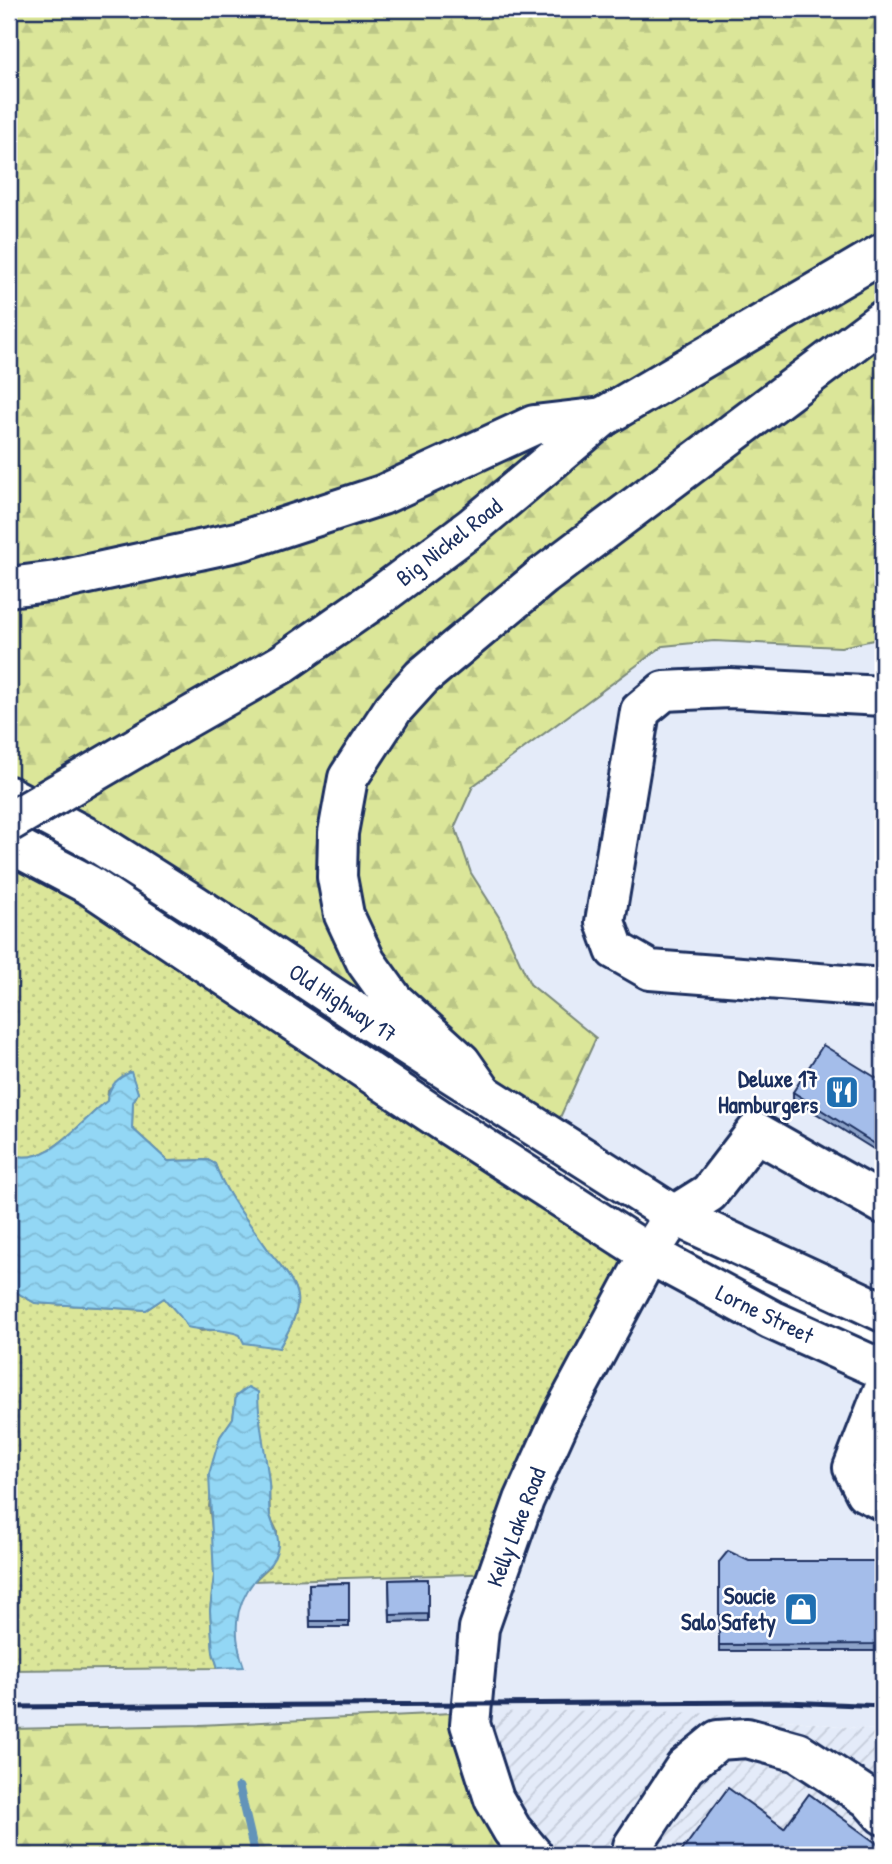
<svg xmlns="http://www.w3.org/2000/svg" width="892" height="1864" font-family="'Patrick Hand',sans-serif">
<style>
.built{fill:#e4ebf9}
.industrial{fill:url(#industrial-furrows)}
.grass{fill:url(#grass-dots);stroke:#7b8a7c;stroke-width:2}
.forest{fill:url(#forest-firs);stroke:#7b8a7c;stroke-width:2}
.water{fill:url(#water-waves);stroke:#6394b9;stroke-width:2}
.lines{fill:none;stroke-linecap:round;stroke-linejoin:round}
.stream{stroke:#6394b9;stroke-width:9}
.minor-casing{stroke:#1b2f5e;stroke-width:44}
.major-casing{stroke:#1b2f5e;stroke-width:44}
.minor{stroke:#fff;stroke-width:38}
.major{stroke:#fff;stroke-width:38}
.rail{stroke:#1b2f5e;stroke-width:5}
.major-bridge-casing{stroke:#1b2f5e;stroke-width:44;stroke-linecap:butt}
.major-bridge{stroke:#fff;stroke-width:38}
.wall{fill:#8da3c9;stroke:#1b2f5e;stroke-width:2}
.building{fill:#a4bdea;stroke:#1b2f5e;stroke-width:2}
.labels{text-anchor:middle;stroke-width:5;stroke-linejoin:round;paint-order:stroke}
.street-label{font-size:23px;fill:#1b2f5e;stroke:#fff}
.poi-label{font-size:23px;font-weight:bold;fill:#1b2f5e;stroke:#fff;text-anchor:end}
</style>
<defs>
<pattern id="industrial-furrows" width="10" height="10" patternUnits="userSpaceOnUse" patternTransform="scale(1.75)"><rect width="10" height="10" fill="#e4ebf9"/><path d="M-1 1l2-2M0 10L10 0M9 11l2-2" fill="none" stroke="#c3cad8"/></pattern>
<pattern id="grass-dots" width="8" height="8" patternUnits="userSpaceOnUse" patternTransform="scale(1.75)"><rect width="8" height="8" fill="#dbe699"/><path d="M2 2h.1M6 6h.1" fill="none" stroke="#bbc686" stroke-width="1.8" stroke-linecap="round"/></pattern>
<pattern id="forest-firs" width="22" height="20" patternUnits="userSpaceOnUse" patternTransform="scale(1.75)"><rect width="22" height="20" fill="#dbe699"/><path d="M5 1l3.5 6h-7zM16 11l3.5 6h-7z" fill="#bbc686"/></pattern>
<pattern id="water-waves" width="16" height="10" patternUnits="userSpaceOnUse" patternTransform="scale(1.75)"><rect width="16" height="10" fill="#93d7f5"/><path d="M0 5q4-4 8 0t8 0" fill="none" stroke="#7eb9d4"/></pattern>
</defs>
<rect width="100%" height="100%" fill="#fff"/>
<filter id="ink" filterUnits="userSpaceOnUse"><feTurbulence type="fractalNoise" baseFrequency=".0143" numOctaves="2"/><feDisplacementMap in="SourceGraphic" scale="14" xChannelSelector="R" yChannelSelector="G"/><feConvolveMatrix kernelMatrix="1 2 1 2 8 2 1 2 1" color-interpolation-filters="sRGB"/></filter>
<g filter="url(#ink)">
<g class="built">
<polygon points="883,638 883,1309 553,1133 596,1038 530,984 499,917 471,873 455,826 473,786 663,645 714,641 841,647"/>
<polygon points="650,1256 883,1373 883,1731 752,1716 473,1712 199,1725 9,1729 9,1670 243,1667 236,1644 236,1625 243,1601 254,1581 501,1573"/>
</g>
<polygon class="industrial" points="639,1710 752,1716 883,1731 883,1855 535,1855 473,1712"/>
<path class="grass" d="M9,845L650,1256L501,1573L254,1581L269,1567L277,1550V1531L270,1516L269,1484L258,1418V1393L236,1396L233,1418L220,1437L209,1506L213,1536L214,1576L210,1610L213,1652L218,1668L9,1670V1288L35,1303L146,1310L164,1298L180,1316L201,1331L226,1329L279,1348C287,1333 299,1315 297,1297C295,1279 279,1265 269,1251C250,1224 226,1196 215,1164L207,1160L168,1161L132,1128L133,1102L138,1093L130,1072L108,1091L107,1101C79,1122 48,1169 9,1154Z"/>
<g class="forest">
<polygon points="9,9 883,9 883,638 841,647 714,641 663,646 473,786 455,826 471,873 499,917 530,984 596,1038 553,1133 9,794"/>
<polygon points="473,1712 535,1855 9,1855 9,1729 199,1725"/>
</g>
<g class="water">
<path d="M131,1072L138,1093L133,1102L132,1128L168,1161L208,1160L215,1164C226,1196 250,1223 269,1251C279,1265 295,1279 297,1297C299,1315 287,1333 279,1348L244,1343L240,1335C222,1327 205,1332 187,1327L180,1316L164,1298L146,1310L35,1303L9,1288V1154C48,1169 79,1122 107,1101C109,1086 117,1078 131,1072Z"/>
<path d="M248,1387L258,1392C258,1423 266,1452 269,1483C270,1493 268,1505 270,1515C273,1528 281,1536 277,1551C273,1565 263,1570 254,1581C233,1608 233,1636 244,1667L218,1668L213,1652L210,1610L214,1576L209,1474L220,1437L233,1418L236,1396Z"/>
</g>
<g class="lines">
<polyline class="stream" points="239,1787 255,1855"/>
<g class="minor-casing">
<g id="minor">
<polyline points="883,696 730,688 664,691 640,711 605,922 615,950 650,970 883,988"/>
<polyline points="883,1391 853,1468 865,1492 883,1501"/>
<polyline points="633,1846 685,1767 718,1740 747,1738 798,1752 868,1798 883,1815"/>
<polyline points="533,1855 512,1830 494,1799 470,1724 479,1628 524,1500 561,1418 649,1254 674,1215 709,1193 756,1132 883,1204"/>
</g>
</g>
<g class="major-casing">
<g id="major">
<polyline points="9,587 56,581 241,541 382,495 534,425 603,417"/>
<polyline points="168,729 282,664 381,595 472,527 603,417 883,253"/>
<polyline points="9,796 94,841 195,905 366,1019 674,1215 883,1312"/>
<polyline points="9,843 89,885 450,1126 649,1254 772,1320 883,1370"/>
<polyline points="482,1092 461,1062 394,1001 366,962 344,915 337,877 338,833 348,778 393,709 422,677 543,576 883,320"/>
</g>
</g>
<use href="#minor" class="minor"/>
<use href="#major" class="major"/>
<polyline class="rail" points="9,1707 786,1702 883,1706"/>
<g class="major-bridge-casing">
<polyline id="major-bridge" points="9,822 168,729"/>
</g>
<use href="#major-bridge" class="major-bridge"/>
</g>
<g class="wall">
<polygon points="883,1082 883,1155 793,1099 793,1092"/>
<polygon points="883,1561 883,1651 719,1651 719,1562"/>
<polygon points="428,1579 428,1621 390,1622 389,1580"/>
<polygon points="349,1583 349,1627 310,1627 309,1584"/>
</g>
<g class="building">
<polygon points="823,1045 883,1082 883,1149 793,1092"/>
<polygon points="728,1551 749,1561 883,1561 883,1644 719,1645 719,1562"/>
<polygon points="428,1579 428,1614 390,1615 389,1580"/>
<polygon points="349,1583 349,1621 310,1621 309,1584"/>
<polygon points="728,1788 784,1828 809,1794 883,1848 883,1855 689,1855 682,1851"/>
</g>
</g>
<defs>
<g id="restaurant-square" transform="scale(1.75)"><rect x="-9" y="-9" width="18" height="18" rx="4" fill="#1f6fb2" stroke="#fff"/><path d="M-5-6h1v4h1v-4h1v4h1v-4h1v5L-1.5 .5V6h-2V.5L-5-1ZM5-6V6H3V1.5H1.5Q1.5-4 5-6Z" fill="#fff"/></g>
<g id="shop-square" transform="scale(1.75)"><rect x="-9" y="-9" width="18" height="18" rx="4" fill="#1f6fb2" stroke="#fff"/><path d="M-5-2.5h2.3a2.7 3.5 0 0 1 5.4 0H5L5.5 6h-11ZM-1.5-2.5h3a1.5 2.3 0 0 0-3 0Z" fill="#fff"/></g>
</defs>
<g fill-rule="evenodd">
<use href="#restaurant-square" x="842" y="1092"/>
<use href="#shop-square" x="801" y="1609"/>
</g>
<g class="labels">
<g class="street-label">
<text transform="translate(449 542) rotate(-38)" y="8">Big Nickel Road</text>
<text transform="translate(343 1003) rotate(33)" y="8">Old Highway 17</text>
<text transform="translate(765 1314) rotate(26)" y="8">Lorne Street</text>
<text transform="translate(516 1527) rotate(-69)" y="8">Kelly Lake Road</text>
</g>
<g class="poi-label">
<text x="818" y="1087">Deluxe 17<tspan x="818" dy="26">Hamburgers</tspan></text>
<text x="776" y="1604">Soucie<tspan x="776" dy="26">Salo Safety</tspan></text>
</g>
</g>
<rect width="892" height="1864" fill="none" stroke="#fff" stroke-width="35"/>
<rect x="18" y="18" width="857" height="1829" fill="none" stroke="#1b2f5e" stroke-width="2.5" filter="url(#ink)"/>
</svg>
